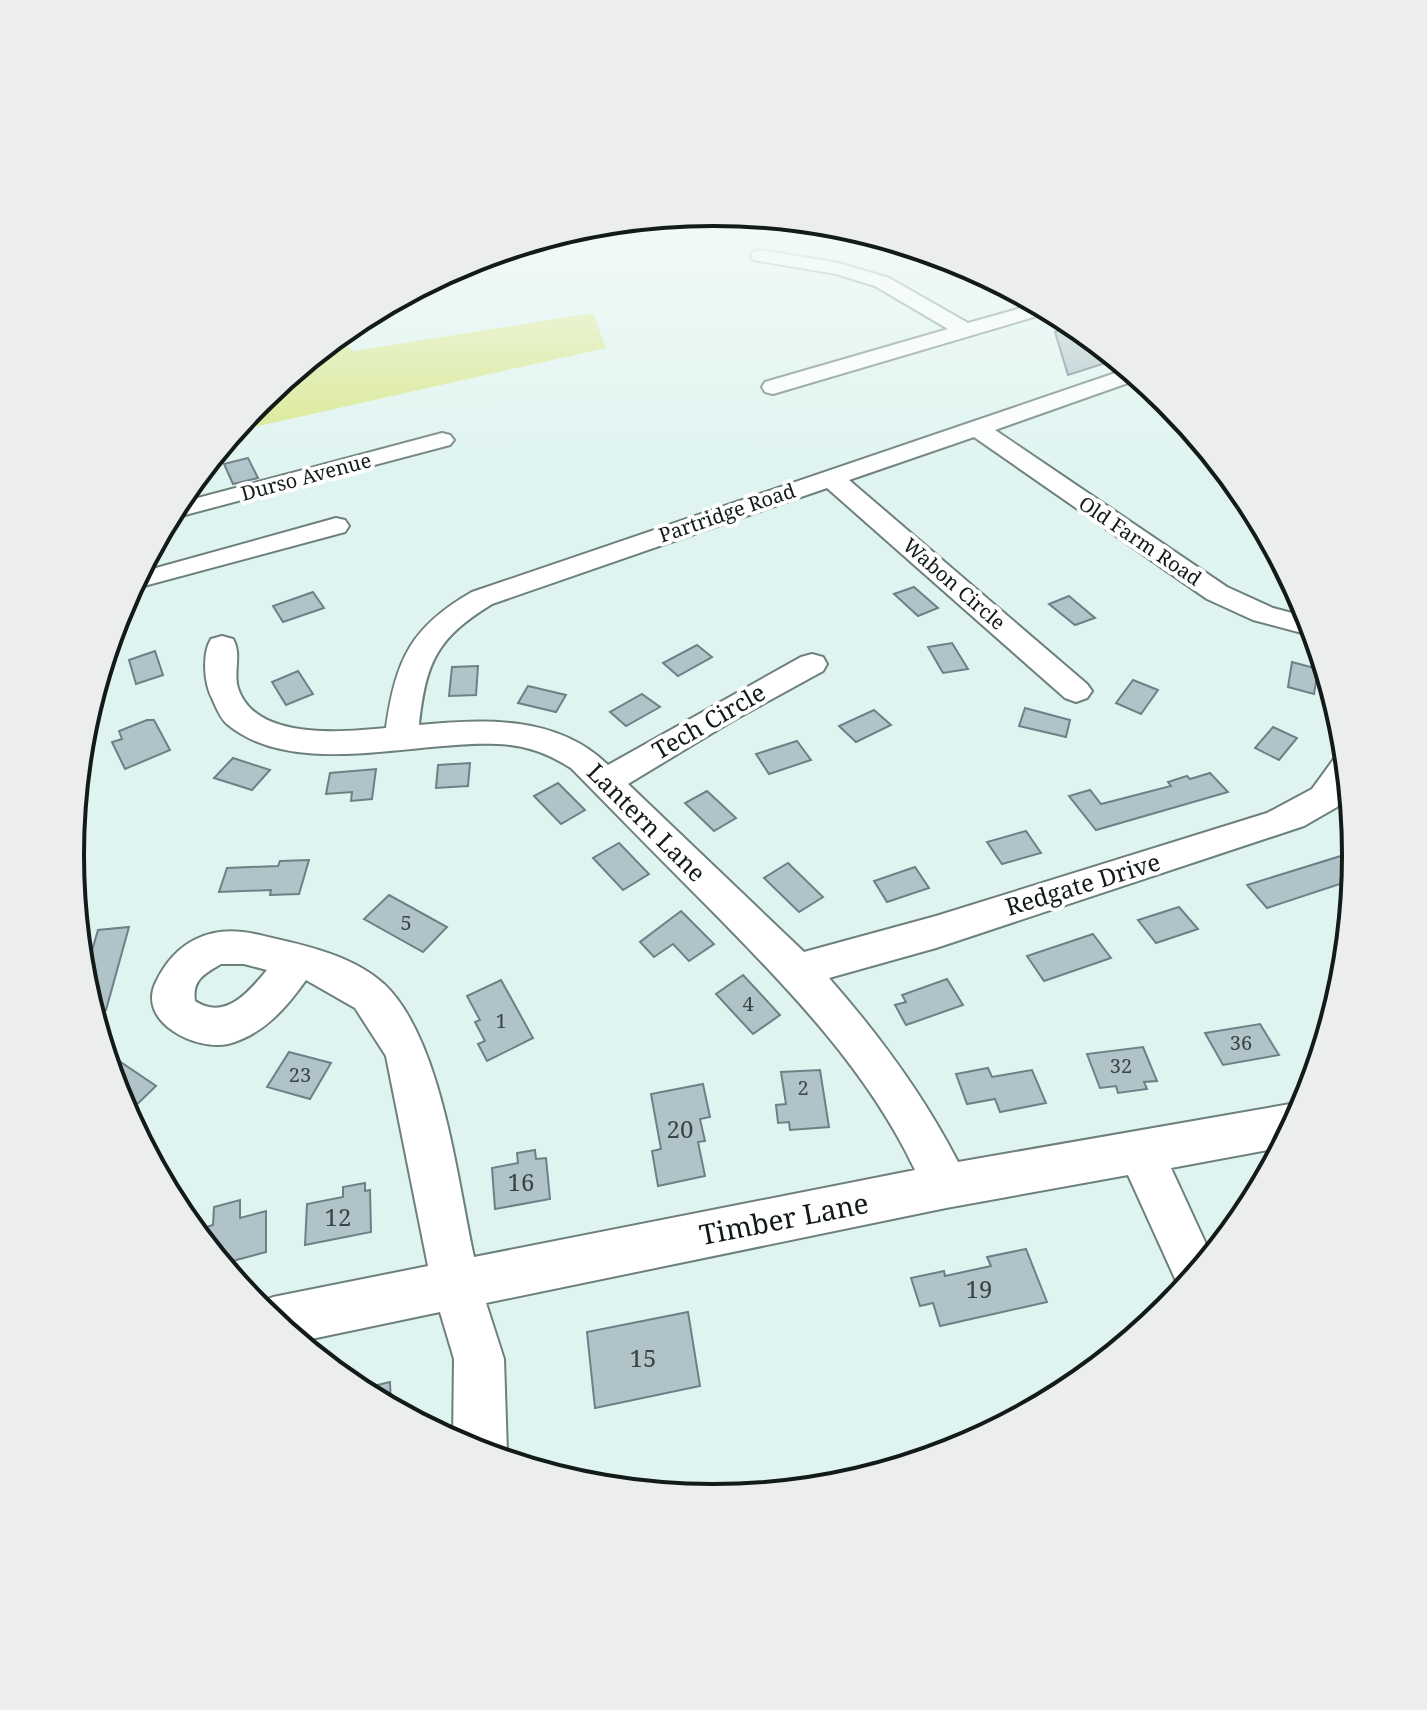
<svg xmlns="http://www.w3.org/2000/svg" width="1427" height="1710" font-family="'Noto Serif',serif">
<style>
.green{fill:#d9e687}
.building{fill:#b0c3c9;stroke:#6e8086;stroke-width:2}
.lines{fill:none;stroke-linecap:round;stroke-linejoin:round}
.minor-casing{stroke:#6d807c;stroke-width:4}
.minor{fill:#fff;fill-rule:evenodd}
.labels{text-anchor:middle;stroke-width:8;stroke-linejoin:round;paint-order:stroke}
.far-street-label{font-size:20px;fill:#131b19;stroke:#fff}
.number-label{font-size:20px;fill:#3a4545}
.street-label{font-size:24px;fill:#131b19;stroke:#fff}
.near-number-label{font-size:24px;fill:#3a4545}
.near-street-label{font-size:28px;fill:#131b19;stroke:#fff}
.rim{fill:none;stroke:#131b19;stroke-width:4}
</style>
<rect width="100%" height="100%" fill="#dff4f0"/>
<polygon class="green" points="593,313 606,348 232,432 259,400 334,338 354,351"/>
<g class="building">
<polygon points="1073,324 1080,327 1118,359 1068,375 1055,332"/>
<polygon points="248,458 258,478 233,484 224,464"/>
<polygon points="914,587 938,608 918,616 894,594"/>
<polygon points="313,592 324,608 283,622 273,606"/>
<polygon points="1069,596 1095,618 1075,625 1049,604"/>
<polygon points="952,643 968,669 943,673 928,647"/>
<polygon points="697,645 712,657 678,676 663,663"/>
<polygon points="155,651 163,675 136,684 129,660"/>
<polygon points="1292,662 1318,669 1314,694 1288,687"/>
<polygon points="478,666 476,695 449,696 452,667"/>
<polygon points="298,671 313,694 286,705 272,682"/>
<polygon points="1133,680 1158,690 1141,714 1116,703"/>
<polygon points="528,686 566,695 556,712 518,703"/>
<polygon points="642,694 660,707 626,726 610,712"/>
<polygon points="1025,708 1070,720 1066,737 1019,726"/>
<polygon points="874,710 891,725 856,742 839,726"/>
<polygon points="147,720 154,720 170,750 125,769 112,742 122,739 119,731"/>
<polygon points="1273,727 1297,738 1279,760 1255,748"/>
<polygon points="797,741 811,760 769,774 756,754"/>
<polygon points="233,758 270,770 252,790 214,778"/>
<polygon points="470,763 468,786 436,788 438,765"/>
<polygon points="376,769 372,799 351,801 352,792 326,794 330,773"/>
<polygon points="1210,773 1228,792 1096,830 1069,796 1090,790 1101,804 1171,786 1168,782 1187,776 1190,779"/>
<polygon points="558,783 585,810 561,824 534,796"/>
<polygon points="707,791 736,818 714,831 685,803"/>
<polygon points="1026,831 1041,853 1002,864 987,842"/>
<polygon points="619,843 649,874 623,890 593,858"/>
<polygon points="1357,851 1355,879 1267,908 1247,885"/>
<polygon points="309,860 299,894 270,895 271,890 219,892 227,868 278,866 280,861"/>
<polygon points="788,863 823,897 799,912 764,878"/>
<polygon points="915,867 929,888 887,902 874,881"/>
<polygon points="389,895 447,927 423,952 364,919"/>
<polygon points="1179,907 1198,929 1156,943 1138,920"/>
<polygon points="681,911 714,944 689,961 673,944 654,957 640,942"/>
<polygon points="129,927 106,1010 92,1011 82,980 80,956 91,954 98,930"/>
<polygon points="1093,934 1111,958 1044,981 1027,956"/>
<polygon points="743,975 780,1015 753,1034 716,994"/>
<polygon points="947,979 963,1005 906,1025 895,1005 906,1002 902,995"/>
<polygon points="501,980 533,1038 487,1061 478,1044 485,1041 475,1022 480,1020 467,996"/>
<polygon points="1260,1024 1279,1055 1223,1065 1205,1033"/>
<polygon points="1143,1047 1157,1081 1144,1082 1147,1089 1118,1093 1116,1086 1100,1088 1087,1054"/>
<polygon points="103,1050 156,1086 126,1115 119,1101"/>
<polygon points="289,1052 331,1063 310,1099 267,1087"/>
<polygon points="988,1068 992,1077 1032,1070 1046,1103 1000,1112 995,1099 967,1104 956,1074"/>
<polygon points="820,1070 829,1127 790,1130 789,1122 778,1123 776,1105 786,1104 781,1072"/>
<polygon points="703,1084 710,1117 700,1119 705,1141 698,1142 705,1176 658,1186 652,1151 661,1149 651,1094"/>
<polygon points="535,1150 536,1159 546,1158 550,1199 495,1209 492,1168 518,1163 517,1153"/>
<polygon points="365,1183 365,1191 370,1190 371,1232 305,1245 307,1204 343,1197 343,1187"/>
<polygon points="240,1200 240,1218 266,1211 266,1252 221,1264 200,1239 200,1229 213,1225 214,1207"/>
<polygon points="1026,1249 1047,1302 940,1326 933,1303 920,1306 911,1278 944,1271 945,1276 991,1266 987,1257"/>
<polygon points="688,1312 700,1386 595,1408 587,1332"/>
<polygon points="390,1382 391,1409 356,1390"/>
</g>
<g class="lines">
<g class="minor-casing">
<g id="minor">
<polygon points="760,250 839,263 889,278 968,323 1039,303 1054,311 773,394 765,392 762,387 765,382 948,329 875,286 836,274 753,260 751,256 753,252"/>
<path d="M1130,368L1142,378L995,430L1227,587L1273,608L1311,618L1317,637L1253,620L1207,599L974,437L849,480L1087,684L1092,691L1087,698L1076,702L1065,698L827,488L492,604C437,638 426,661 419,725C485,719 557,715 608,765L801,657L812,654L823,657L827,664L823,671L732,721L628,784L804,952L936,916L1267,813L1312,789L1336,756L1347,753L1351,791L1337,807L1304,826L936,948L829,978C879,1035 923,1094 958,1162L1296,1103L1305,1107L1284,1147L1171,1168L1212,1257L1182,1294L1128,1175L946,1208L486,1303L504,1359L507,1453L504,1461L453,1442L454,1359L440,1312L297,1342L258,1310L255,1304L273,1297L428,1266L386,1056L355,1008L306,980C286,1008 263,1035 228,1044C196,1051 136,1022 156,982C175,942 210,924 255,934C298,944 350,953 384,984C442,1039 457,1180 474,1257L915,1170C868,1071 792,993 717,916C668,867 620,818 571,768C547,753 526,745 497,744C416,740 294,780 227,724C220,718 216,707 212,698C204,683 202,654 211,639L222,636L233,639C242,654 233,672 238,688C255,741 343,732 386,728C396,659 411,627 472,592ZM221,964H244L267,970C249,992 225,1021 195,1001C192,980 204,974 221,964Z"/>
<polygon points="442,433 450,435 454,440 450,445 166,520 175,504"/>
<polygon points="336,518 345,520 349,526 345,532 129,590 138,573"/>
</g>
</g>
<use href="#minor" class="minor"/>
</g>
<linearGradient id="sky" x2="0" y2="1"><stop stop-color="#8bbbec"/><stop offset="0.49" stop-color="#f1faf8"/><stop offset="1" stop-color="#f1faf8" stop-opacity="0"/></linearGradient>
<rect width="1427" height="474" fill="url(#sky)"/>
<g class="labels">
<g class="far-street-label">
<text transform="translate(306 477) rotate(-15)" y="7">Durso Avenue</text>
<text transform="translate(727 513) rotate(-19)" y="7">Partridge Road</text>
<text transform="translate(1140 541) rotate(34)" y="7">Old Farm Road</text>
<text transform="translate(954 584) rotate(41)" y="7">Wabon Circle</text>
</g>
<g class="number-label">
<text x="406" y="930">5</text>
<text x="748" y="1011">4</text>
<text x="501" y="1028">1</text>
<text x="1241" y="1050">36</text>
<text x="1121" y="1073">32</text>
<text x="300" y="1082">23</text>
<text x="803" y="1095">2</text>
</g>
<g class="street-label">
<text transform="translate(709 722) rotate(-30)" y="8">Tech Circle</text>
<text transform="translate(646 823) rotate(45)" y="8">Lantern Lane</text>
<text transform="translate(1083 885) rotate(-17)" y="8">Redgate Drive</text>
</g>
<g class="near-number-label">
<text x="680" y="1138">20</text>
<text x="521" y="1191">16</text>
<text x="338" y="1226">12</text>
<text x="979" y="1298">19</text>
<text x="643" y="1367">15</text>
</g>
<g class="near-street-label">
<text transform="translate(784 1219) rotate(-11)" y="10">Timber Lane</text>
</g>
</g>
<path d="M0 0H1427V1710H0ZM84 855a629 629 0 1 1 1258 0a629 629 0 1 1-1258 0Z" fill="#eceded" fill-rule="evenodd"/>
<path class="rim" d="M84 855a629 629 0 1 1 1258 0a629 629 0 1 1-1258 0Z"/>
</svg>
